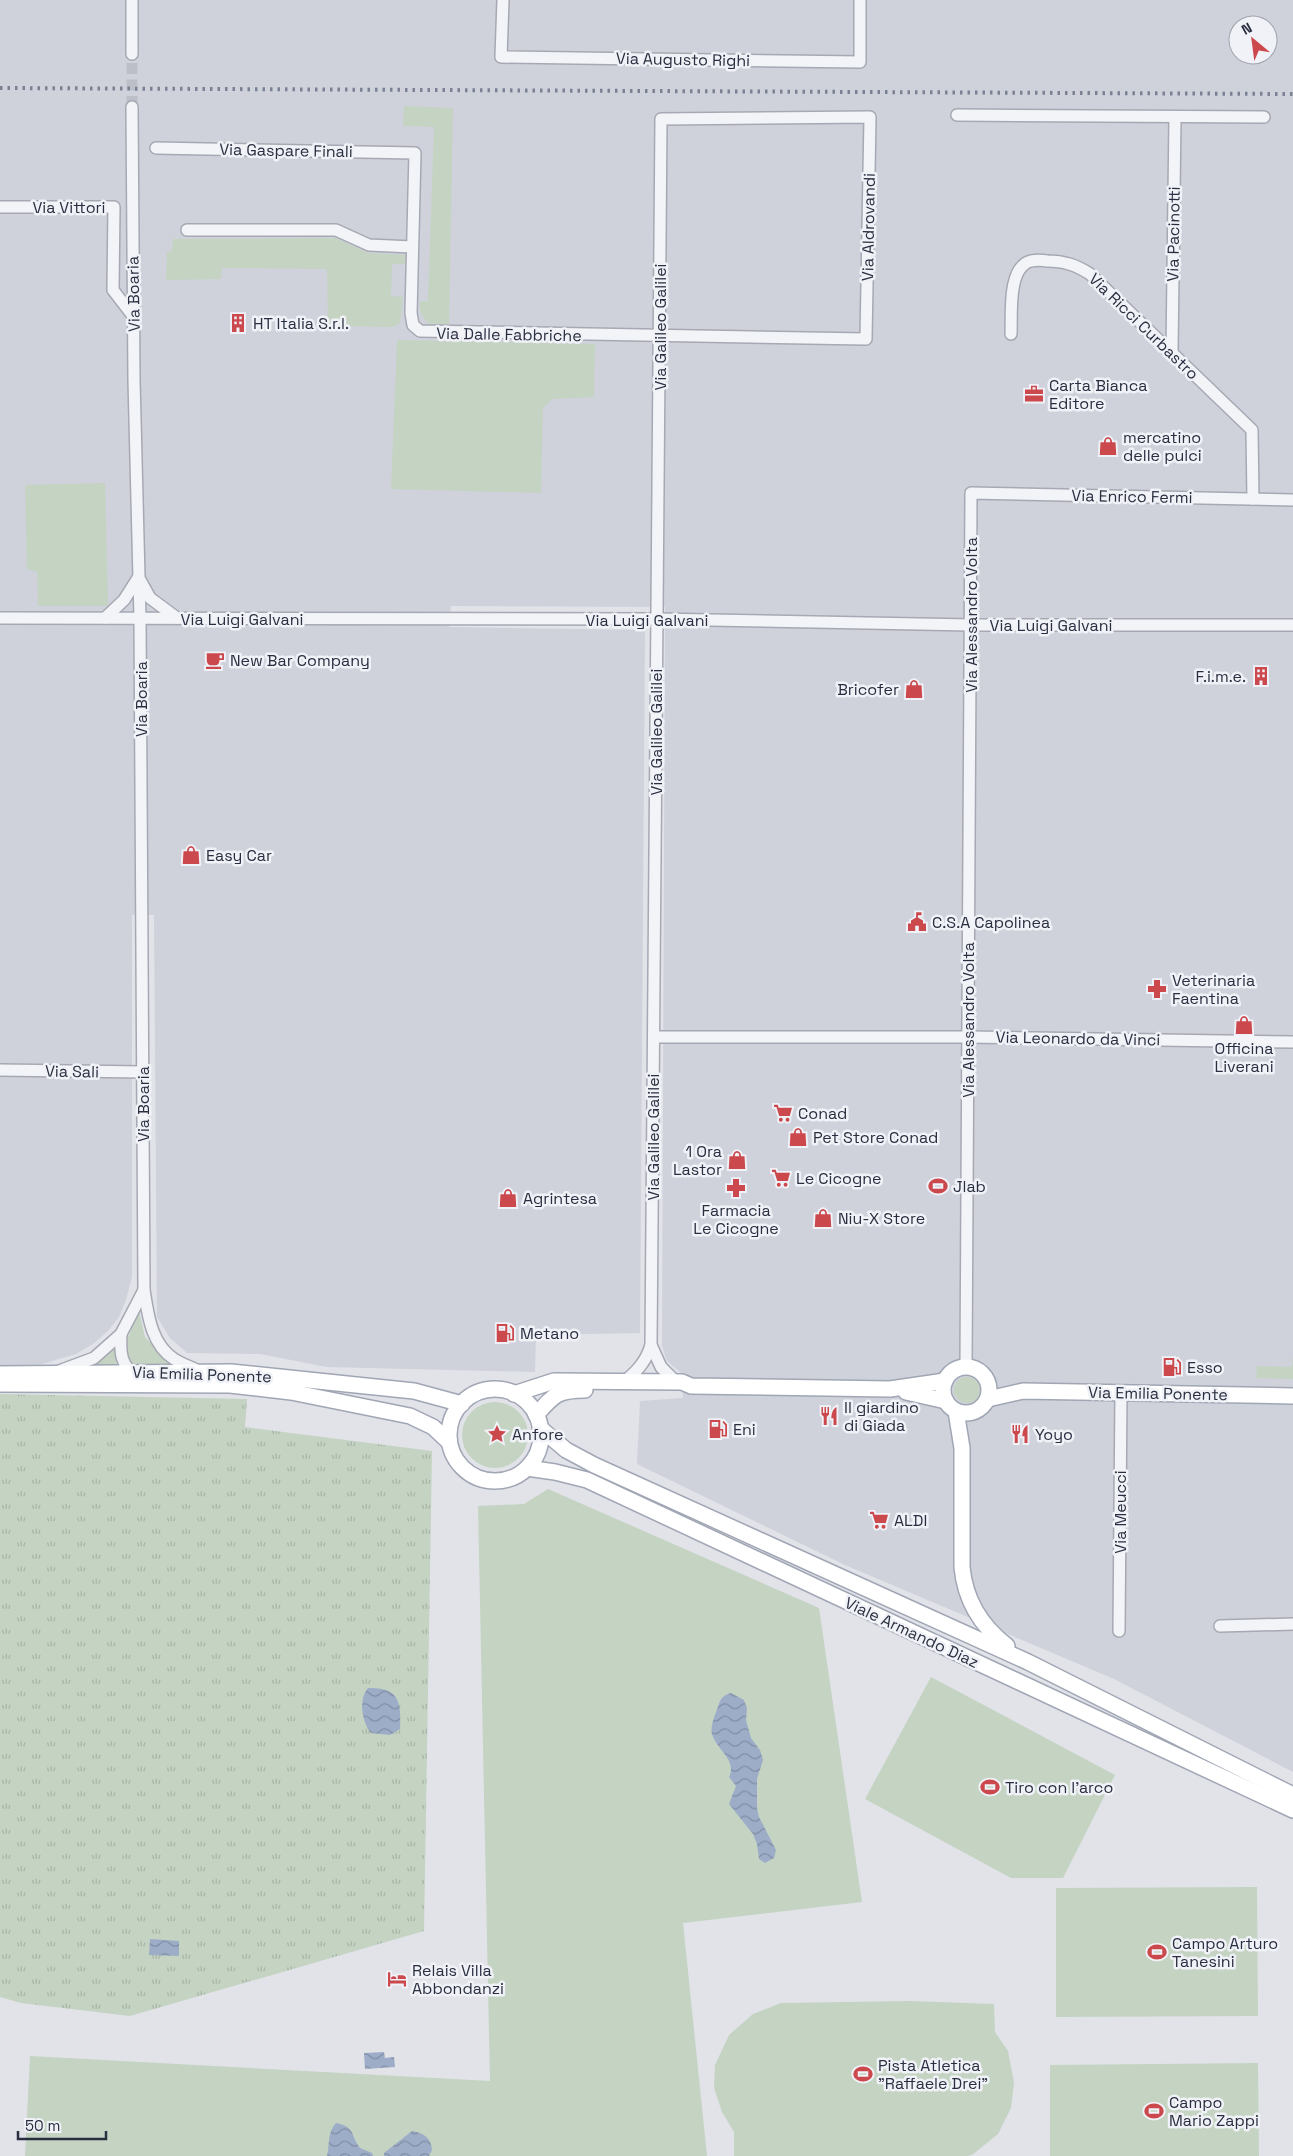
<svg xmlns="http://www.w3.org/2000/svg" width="1293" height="2156" font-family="'Space Grotesk',sans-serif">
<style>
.built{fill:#cfd2db;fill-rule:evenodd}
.green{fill:#c4d3c2}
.park{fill:url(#park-tufts)}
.water{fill:url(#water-waves)}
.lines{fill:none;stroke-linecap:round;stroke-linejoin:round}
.minor-tunnel{stroke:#bcbfc7;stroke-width:11;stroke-dasharray:11 5.5;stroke-linecap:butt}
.minor-casing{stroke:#a6a9b3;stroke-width:14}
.major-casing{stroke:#a0a6b4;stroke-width:18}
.minor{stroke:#f3f4f7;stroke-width:11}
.major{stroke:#fff;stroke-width:15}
.rail{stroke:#7a8192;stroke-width:4;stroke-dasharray:2.5 5;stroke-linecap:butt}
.labels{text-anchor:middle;stroke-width:5;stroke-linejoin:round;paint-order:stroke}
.street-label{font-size:16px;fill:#292f40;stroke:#f0f2f7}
.poi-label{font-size:16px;fill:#292f40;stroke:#f0f2f7;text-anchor:start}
</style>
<defs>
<pattern id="park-tufts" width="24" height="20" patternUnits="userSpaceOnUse" patternTransform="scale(1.25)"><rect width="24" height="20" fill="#c4d3c2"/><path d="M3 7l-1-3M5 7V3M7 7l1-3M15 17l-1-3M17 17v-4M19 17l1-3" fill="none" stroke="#a8b5a8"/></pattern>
<pattern id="water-waves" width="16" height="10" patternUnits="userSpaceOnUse" patternTransform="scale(1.25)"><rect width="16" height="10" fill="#9dadc8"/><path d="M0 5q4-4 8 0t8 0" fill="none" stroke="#808da4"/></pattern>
</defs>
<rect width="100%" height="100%" fill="#e1e3e9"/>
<path class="built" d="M0,0H1293V1772L1114,1679L845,1565L637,1464L640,1401L683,1398L681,1373L667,1361L662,1346L665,607L451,606L449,627L645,630L640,1333L536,1335L535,1372L327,1367L260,1354L187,1353L170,1338L157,1317L154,915H132V1277L126,1300L119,1317L108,1331L93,1344L76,1354L22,1370H0ZM1238,25H1268V55H1238Z"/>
<g class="green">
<path d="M404,106L453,108L449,325L428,323C422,316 418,310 420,301H428L434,127L403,126Z"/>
<polygon points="336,238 368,253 405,255 405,264 392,264 391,296 403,297 400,323 392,327 328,326 327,269 222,268 221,279 166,280 167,252 172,251 173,239"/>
<polygon points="397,340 595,344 594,397 552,399 543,408 541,493 391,489"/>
<polygon points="105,483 108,606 38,606 37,572 27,569 25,485"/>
<polygon points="139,1311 145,1337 173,1366 132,1366 124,1354 125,1345"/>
<polygon points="114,1346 117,1366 87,1367"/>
<polygon points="1293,1356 1293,1379 1256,1378 1257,1366 1292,1367"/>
<circle cx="967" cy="1390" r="13"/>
<circle cx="495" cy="1435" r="33"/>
<polygon points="548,1489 819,1608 862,1902 683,1923 707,2156 25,2156 30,2056 490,2081 478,1506 524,1504"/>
<polygon points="931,1677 1115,1775 1063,1878 1011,1878 865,1799"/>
<polygon points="1257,1887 1258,2016 1056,2017 1056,1888"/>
<polygon points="910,2001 994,2004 995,2032 1008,2051 1014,2083 1011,2108 998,2134 972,2155 967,2156 734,2156 734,2132 722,2112 714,2088 715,2065 729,2035 753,2014 781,2003"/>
<polygon points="1258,2063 1259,2156 1050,2156 1050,2065"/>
</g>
<polygon class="park" points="0,1394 247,1399 245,1427 432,1451 424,1931 130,2016 21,2003 0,1997"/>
<g class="water">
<path d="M368,1688C400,1687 401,1703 400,1729L390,1735L371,1733C362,1723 358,1699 368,1688Z"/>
<path d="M731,1693L744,1700L747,1708L746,1720L751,1738L760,1750L763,1760L757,1779V1808L759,1817L776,1850L774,1858L765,1863L759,1859L757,1844L753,1834L729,1804L736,1786L729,1777C738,1761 716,1749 712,1734C710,1726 715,1715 718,1707C720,1699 723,1695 731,1693Z"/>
<polygon points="150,1939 179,1941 179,1956 149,1955"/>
<polygon points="384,2052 385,2058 394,2057 395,2067 365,2069 364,2053"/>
<path d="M336,2123C356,2127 350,2135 360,2148L372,2153L373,2156H327C330,2143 327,2133 336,2123Z"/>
<path d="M412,2131C423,2133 431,2137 432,2150L429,2156H384V2153Z"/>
</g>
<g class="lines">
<polyline class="minor-tunnel" points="132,107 132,54"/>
<g class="minor-casing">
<g id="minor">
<polyline points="132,0 132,54"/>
<polyline points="503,0 501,57 860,62 860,0"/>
<path d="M132,107L134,380L140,618L144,1290C148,1315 151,1344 174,1359C182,1364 191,1367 199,1371"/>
<polyline points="957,115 1264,117"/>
<path d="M156,148L415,153L411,313L413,325L420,331L866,339L870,117L661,119C658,527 655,936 651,1345C646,1362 637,1371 624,1382"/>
<polyline points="0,207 114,207 113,290 133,316"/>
<polyline points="187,230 336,230 369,245 412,247"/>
<path d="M1011,334C1012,315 1007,267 1031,261C1036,260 1042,260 1047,261C1064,261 1076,265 1090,274L1252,430L1253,499"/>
<polyline points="1172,352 1175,117"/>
<polyline points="140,580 150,598 177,618"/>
<polyline points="0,618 657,619 971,625 1293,625"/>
<polyline points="105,618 124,600 138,578"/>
<polyline points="654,1037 968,1037 1293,1042"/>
<polyline points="0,1070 143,1072"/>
<path d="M121,1334C120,1351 120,1366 137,1376"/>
<polyline points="651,1345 661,1367 676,1382"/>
<polyline points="966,1367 971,493 1293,500"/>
<polyline points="59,1371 94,1358 121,1334 144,1290"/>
<polyline points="1220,1626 1293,1624"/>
<polyline points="1119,1631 1121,1392"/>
</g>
</g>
<g class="major-casing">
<g id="major">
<circle cx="966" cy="1390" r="23"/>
<polyline points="0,1374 231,1372 414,1391 462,1404"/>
<polyline points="0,1384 230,1385 291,1392 410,1416 433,1427 449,1442"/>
<circle cx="495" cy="1435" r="46"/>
<polyline points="906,1392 946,1401"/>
<polyline points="514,1394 554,1381 682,1382 691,1386 890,1389 945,1381"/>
<polyline points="988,1399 1023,1391 1293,1396"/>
<path d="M956,1411L962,1448V1567C965,1600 981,1626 1007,1646"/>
<path d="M536,1415C554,1395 557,1390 585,1390"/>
<polyline points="540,1428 566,1450 594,1465 1028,1662 1293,1795"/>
<polyline points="527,1468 555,1472 587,1480 1293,1810"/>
</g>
</g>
<use href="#minor" class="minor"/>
<use href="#major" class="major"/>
<polyline class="rail" points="0,88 1293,94"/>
</g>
<defs>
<g id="building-bare" transform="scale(1.5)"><path d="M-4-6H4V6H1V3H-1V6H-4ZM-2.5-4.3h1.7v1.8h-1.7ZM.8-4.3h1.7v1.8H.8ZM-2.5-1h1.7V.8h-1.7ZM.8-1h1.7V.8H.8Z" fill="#cb494d" stroke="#f0f2f7" stroke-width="2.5" paint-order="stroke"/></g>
<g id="office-bare" transform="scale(1.5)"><path d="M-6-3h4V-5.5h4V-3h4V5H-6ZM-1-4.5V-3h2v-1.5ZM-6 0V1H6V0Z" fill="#cb494d" stroke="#f0f2f7" stroke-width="2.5" paint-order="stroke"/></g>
<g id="shop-bare" transform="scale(1.5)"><path d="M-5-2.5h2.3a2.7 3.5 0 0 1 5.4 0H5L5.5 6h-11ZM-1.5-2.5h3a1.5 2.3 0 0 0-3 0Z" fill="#cb494d" stroke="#f0f2f7" stroke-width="2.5" paint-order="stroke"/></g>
<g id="cafe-bare" transform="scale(1.5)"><path d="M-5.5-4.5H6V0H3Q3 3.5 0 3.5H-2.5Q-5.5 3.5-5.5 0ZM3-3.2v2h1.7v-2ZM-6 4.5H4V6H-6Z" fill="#cb494d" stroke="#f0f2f7" stroke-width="2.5" paint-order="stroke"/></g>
<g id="civic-bare" transform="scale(1.5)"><path d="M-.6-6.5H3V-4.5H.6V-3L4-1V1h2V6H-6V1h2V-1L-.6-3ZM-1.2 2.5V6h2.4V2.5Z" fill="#cb494d" stroke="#f0f2f7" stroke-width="2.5" paint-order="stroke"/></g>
<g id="pharmacy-bare" transform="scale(1.5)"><path d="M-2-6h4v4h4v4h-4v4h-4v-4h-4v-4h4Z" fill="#cb494d" stroke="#f0f2f7" stroke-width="2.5" paint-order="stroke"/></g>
<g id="supermarket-bare" transform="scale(1.5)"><path d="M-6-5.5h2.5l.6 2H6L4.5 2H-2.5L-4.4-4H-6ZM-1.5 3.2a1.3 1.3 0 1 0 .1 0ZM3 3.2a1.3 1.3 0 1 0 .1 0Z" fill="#cb494d" stroke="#f0f2f7" stroke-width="2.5" paint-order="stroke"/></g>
<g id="stadium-bare" transform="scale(1.5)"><path d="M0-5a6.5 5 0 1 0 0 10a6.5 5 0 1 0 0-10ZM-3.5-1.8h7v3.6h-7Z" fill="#cb494d" stroke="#f0f2f7" stroke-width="2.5" paint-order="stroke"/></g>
<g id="fuel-bare" transform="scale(1.5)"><path d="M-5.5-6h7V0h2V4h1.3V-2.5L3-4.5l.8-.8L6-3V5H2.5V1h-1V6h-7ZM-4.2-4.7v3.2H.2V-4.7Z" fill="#cb494d" stroke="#f0f2f7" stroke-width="2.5" paint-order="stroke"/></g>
<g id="restaurant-bare" transform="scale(1.5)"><path d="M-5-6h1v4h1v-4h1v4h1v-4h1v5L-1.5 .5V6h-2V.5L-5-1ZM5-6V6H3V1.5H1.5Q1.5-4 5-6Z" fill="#cb494d" stroke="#f0f2f7" stroke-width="2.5" paint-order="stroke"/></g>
<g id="sight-bare" transform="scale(1.5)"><path d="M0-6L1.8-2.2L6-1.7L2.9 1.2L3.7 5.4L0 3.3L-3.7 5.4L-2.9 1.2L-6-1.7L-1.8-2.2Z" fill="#cb494d" stroke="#f0f2f7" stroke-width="2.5" paint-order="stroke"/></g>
<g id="hotel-bare" transform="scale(1.5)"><path d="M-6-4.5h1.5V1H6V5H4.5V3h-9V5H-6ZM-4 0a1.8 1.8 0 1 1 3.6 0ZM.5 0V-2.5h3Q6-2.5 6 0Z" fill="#cb494d" stroke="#f0f2f7" stroke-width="2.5" paint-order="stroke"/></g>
</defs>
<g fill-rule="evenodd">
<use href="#building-bare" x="238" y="323"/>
<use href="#office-bare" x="1034" y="394"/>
<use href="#shop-bare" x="1108" y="446"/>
<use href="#cafe-bare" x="215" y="660"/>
<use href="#building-bare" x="1261" y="676"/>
<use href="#shop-bare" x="914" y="689"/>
<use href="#shop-bare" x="191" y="855"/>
<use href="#civic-bare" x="917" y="922"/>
<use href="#pharmacy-bare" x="1157" y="989"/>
<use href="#shop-bare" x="1244" y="1025"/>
<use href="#supermarket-bare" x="783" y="1113"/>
<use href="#shop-bare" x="798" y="1137"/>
<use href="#shop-bare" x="737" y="1160"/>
<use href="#supermarket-bare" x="781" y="1178"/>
<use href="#stadium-bare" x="938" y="1186"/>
<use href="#pharmacy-bare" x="736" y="1188"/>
<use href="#shop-bare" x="508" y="1198"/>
<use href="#shop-bare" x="823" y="1218"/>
<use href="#fuel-bare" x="505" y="1333"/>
<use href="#fuel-bare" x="1172" y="1367"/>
<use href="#restaurant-bare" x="829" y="1416"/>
<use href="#fuel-bare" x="718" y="1429"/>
<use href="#sight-bare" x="497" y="1434"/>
<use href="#restaurant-bare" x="1020" y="1434"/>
<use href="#supermarket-bare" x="879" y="1520"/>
<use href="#stadium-bare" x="990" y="1787"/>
<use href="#stadium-bare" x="1157" y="1952"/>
<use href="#hotel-bare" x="397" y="1979"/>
<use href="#stadium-bare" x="863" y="2074"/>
<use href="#stadium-bare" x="1154" y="2111"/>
</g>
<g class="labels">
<g class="street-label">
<text transform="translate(683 59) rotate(1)" y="6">Via Augusto Righi</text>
<text transform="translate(286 150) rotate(1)" y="6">Via Gaspare Finali</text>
<text x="69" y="213">Via Vittori</text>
<text transform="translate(868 227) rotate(-89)" y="6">Via Aldrovandi</text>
<text transform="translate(1173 234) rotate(-89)" y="6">Via Pacinotti</text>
<text transform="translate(133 294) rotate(-91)" y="6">Via Boaria</text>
<text transform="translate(1144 326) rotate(44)" y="6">Via Ricci Curbastro</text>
<text transform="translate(660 327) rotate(-90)" y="6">Via Galileo Galilei</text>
<text transform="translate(509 334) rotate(1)" y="6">Via Dalle Fabbriche</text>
<text transform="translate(1132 496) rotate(1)" y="6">Via Enrico Fermi</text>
<text transform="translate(971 615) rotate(-90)" y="6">Via Alessandro Volta</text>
<text x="242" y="625">Via Luigi Galvani</text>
<text x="647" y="626">Via Luigi Galvani</text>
<text x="1051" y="631">Via Luigi Galvani</text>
<text transform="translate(141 699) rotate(-90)" y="6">Via Boaria</text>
<text transform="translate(656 732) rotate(-90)" y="6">Via Galileo Galilei</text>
<text transform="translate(968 1020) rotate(-90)" y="6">Via Alessandro Volta</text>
<text transform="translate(1078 1038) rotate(1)" y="6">Via Leonardo da Vinci</text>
<text transform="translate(72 1071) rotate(1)" y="6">Via Sali</text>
<text transform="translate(143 1104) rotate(-90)" y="6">Via Boaria</text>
<text transform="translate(653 1137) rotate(-90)" y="6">Via Galileo Galilei</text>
<text transform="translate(202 1374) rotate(2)" y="6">Via Emilia Ponente</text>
<text transform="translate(1158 1393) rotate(1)" y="6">Via Emilia Ponente</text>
<text transform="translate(1120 1512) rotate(-90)" y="6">Via Meucci</text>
<text transform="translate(912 1632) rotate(25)" y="6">Viale Armando Diaz</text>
</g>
<g class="poi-label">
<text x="253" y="329">HT Italia S.r.l.</text>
<text x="1049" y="391">Carta Bianca<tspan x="1049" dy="18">Editore</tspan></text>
<text x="1123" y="443">mercatino<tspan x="1123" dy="18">delle pulci</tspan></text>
<text x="230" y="666">New Bar Company</text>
<text x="1246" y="682" text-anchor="end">F.i.m.e.</text>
<text x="899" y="695" text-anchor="end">Bricofer</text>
<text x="206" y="861">Easy Car</text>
<text x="932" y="928">C.S.A Capolinea</text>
<text x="1172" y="986">Veterinaria<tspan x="1172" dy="18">Faentina</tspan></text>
<text x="1244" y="1054" text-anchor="middle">Officina<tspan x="1244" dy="18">Liverani</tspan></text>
<text x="798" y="1119">Conad</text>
<text x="813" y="1143">Pet Store Conad</text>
<text x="722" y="1157" text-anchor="end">1 Ora<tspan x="722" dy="18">Lastor</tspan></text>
<text x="796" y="1184">Le Cicogne</text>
<text x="953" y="1192">Jlab</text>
<text x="523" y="1204">Agrintesa</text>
<text x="736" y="1216" text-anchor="middle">Farmacia<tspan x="736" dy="18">Le Cicogne</tspan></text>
<text x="838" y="1224">Niu-X Store</text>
<text x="520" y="1339">Metano</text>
<text x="1187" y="1373">Esso</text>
<text x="844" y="1413">Il giardino<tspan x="844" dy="18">di Giada</tspan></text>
<text x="733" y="1435">Eni</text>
<text x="512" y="1440">Anfore</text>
<text x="1035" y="1440">Yoyo</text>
<text x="894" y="1526">ALDI</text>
<text x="1005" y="1793">Tiro con l'arco</text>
<text x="1172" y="1949">Campo Arturo<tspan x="1172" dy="18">Tanesini</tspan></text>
<text x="412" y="1976">Relais Villa<tspan x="412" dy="18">Abbondanzi</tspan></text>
<text x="878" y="2071">Pista Atletica<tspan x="878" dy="18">"Raffaele Drei"</tspan></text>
<text x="1169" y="2108">Campo<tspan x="1169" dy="18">Mario Zappi</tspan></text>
</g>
</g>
<g transform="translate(1253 40) rotate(331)"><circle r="24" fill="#f0f2f7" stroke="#a0a4ae"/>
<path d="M0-4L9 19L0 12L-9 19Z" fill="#cb494d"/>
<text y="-8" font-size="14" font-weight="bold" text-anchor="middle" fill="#292f40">N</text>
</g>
<path d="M18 2131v8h88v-8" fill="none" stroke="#292f40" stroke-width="2.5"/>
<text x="25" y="2131" font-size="15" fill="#292f40" stroke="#f0f2f7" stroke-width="4" paint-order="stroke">50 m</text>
</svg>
